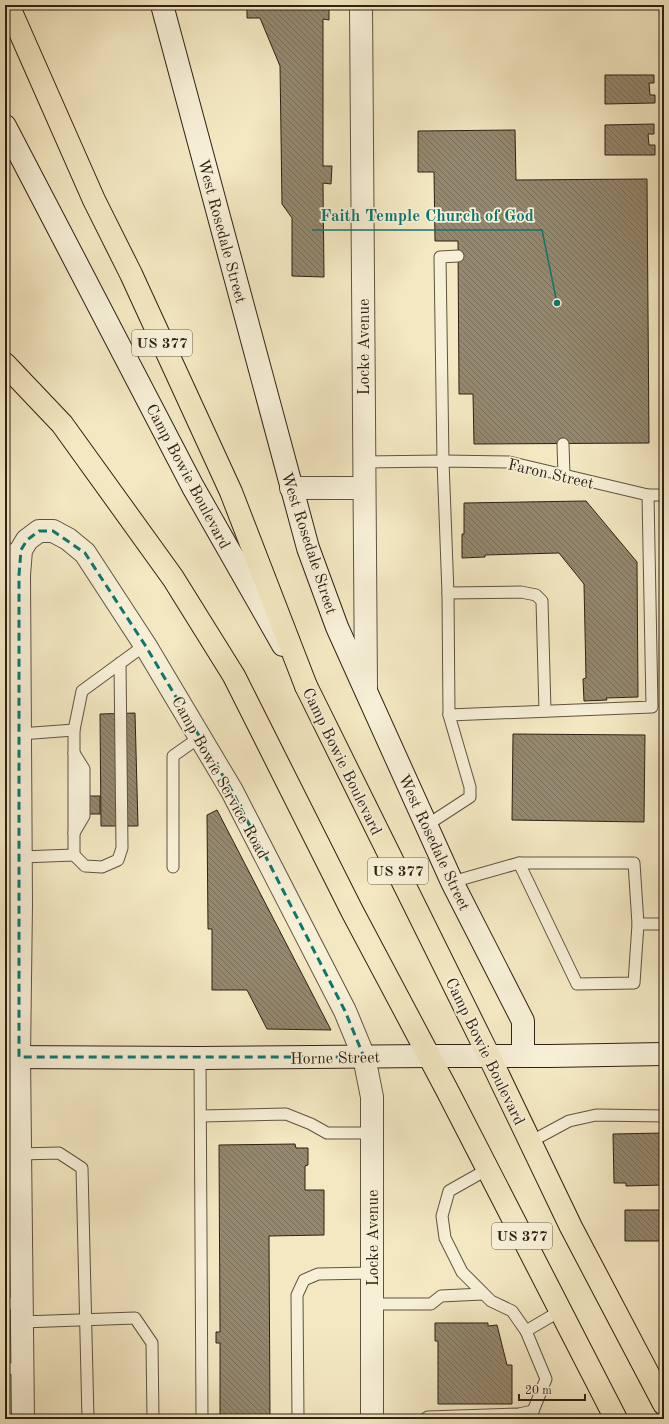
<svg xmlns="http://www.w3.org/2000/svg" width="669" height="1424" font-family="'Old Standard TT',serif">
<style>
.building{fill:url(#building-back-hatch);stroke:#2e2114}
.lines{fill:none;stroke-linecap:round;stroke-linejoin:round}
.lane-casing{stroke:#5f5340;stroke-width:13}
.street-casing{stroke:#5f5340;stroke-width:24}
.secondary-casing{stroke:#2e2114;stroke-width:24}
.primary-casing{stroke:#2e2114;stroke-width:24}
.highway-casing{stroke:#2e2114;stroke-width:24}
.lane{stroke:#f7f0d7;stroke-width:11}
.street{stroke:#f7f0d7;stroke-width:22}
.secondary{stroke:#f7f0d7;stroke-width:22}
.primary{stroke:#f3e8c2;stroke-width:22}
.highway{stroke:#f3e8c2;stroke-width:22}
.marked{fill:none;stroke:#0f766e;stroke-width:3;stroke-dasharray:8 5;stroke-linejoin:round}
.labels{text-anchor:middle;stroke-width:3.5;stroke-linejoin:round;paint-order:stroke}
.shield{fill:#f7f0d7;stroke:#6a5f4e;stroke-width:1}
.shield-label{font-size:15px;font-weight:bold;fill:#2e2114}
.street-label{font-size:16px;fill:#2e2114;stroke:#f7f0d7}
.leader{fill:none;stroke:#0f766e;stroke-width:1.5}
.callout-dot{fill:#0f766e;stroke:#f7f0d7;stroke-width:1.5}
.callout-label{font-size:17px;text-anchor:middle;font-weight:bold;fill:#0f766e;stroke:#f7f0d7;stroke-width:3.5;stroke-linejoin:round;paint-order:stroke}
</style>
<defs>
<pattern id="building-back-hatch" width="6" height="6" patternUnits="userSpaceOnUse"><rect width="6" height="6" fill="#94886e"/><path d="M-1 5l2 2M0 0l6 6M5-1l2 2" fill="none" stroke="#796f59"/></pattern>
</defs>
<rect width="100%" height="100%" fill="#f3e8c2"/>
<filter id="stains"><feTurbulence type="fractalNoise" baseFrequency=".005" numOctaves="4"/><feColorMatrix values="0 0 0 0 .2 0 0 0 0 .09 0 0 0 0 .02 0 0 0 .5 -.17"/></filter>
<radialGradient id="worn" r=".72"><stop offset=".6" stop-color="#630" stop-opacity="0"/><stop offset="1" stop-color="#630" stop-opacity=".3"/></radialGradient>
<g class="building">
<polygon points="247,5 329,5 329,20 323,19 323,166 332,166 331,184 323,183 324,277 292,276 292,218 282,204 280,66 260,18 247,18"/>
<polygon points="605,75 654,75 654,83 649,83 650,95 655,95 655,103 605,104"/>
<polygon points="654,124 654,134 648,134 649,145 655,145 655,155 605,155 605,125"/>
<polygon points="515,130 516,180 647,179 649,443 474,444 473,394 459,394 458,241 435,241 434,172 418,172 418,131"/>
<polygon points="586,501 637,562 638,697 606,698 607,700 584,701 583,679 586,678 584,584 559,553 485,555 485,557 462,558 462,534 464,534 464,503"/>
<polygon points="135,713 138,826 101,826 100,714"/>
<polygon points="513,734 645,735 644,822 512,820"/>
<rect x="79" y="796" width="21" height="18"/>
<polygon points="217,810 331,1030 267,1029 247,990 212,990 212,929 208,929 207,815"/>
<polygon points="664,1133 664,1185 626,1186 626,1183 614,1183 613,1134"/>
<polygon points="295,1144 296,1148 308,1148 308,1165 305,1166 305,1190 324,1190 324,1235 269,1236 270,1419 220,1419 220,1343 216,1343 216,1332 220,1332 219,1145"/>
<polygon points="625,1210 661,1210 662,1241 625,1241"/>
<polygon points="435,1323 488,1323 488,1326 497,1325 507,1365 512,1365 512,1404 438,1404 438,1341 435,1341"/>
</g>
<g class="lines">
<g class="lane-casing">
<g id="lane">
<polyline points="563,444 564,475"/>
<polyline points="364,462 443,461 509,462 648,495 664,495"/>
<polyline points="5,550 21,550"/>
<polyline points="448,593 521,592 536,595 542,601 545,711"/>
<polyline points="449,715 448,593 443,461 440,257 458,256"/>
<polyline points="20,734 74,730"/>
<polyline points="74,753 84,769 84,816 74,833"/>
<polyline points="427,825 470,797 470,787 449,715 652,707 648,495"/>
<polyline points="74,855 85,866 102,867 118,860 122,848 120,663"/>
<polyline points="21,857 74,855 74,730 82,691 145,645"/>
<polyline points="519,863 634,863 638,924"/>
<polyline points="173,867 173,756 200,737"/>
<polyline points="452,882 519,863 577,984 634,983 638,924 664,924"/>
<polyline points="5,950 20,949"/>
<polyline points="5,1013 19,1011"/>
<polyline points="200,1058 202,1419"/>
<polyline points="201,1116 286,1114 311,1124 327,1133 372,1133"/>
<polyline points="530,1142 569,1121 596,1115 664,1116"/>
<polyline points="20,1154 59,1153 82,1168 88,1419"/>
<polyline points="488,1169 449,1191 442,1216 445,1238 462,1272 491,1301 512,1311 526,1331 560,1311"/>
<polyline points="5,1303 22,1304"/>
<polyline points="372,1304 431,1304 441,1296 483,1294"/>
<polyline points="22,1322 135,1318 152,1343 153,1419"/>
<polyline points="526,1331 546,1379 533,1411 532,1417"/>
<polyline points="5,1369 23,1368"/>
<polyline points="298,1419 297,1295 304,1280 318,1274 371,1273"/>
<polyline points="425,1419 428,1417 519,1414 533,1411"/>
</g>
</g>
<g class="street-casing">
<g id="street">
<polyline points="361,5 366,689"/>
<polyline points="291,488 364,488"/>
<polyline points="23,1419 19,1057 21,904 19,575 21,550 27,540 39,531 53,531 68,539 85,553 145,645 232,791 345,1011 364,1057 372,1097 372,1419"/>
</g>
</g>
<g class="secondary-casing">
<g id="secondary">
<polyline points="162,5 308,548 337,627 452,882 523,1021 523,1056"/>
<polyline points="5,126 193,487 283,645"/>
<polyline points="5,1057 200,1058 429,1056 550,1056 664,1054"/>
</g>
</g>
<g class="primary-casing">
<g id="primary">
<polyline points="5,364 62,424 173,578 234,676 352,911 447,1090 616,1419"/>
<polyline points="306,686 489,1056 571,1227 664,1404"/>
</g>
</g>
<g class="highway-casing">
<polyline id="highway" points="8,5 94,200 131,274 231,492 306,686"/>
</g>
<use href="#lane" class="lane"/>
<use href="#street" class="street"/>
<use href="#secondary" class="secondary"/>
<use href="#primary" class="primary"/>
<use href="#highway" class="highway"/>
</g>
<path class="marked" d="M39,531H53L85,553L145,645L232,791L345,1011L364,1057H19V575L21,550L27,540Z"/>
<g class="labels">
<g class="shield">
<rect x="132" y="330" width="60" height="26" rx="3"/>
<rect x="368" y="858" width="60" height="26" rx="3"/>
<rect x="492" y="1223" width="60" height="26" rx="3"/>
</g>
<g class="shield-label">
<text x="162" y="348">US 377</text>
<text x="398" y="876">US 377</text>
<text x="522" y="1241">US 377</text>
</g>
<g class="street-label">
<text transform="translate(223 231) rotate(75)" y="6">West Rosedale Street</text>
<text transform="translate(363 347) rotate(-90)" y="6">Locke Avenue</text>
<text transform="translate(551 473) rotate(13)" y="6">Faron Street</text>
<text transform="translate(189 476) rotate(62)" y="6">Camp Bowie Boulevard</text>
<text transform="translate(310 543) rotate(72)" y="6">West Rosedale Street</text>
<text transform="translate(343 761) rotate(64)" y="6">Camp Bowie Boulevard</text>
<text transform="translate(221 777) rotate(61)" y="6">Camp Bowie Service Road</text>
<text transform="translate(435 842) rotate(65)" y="6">West Rosedale Street</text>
<text transform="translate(486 1051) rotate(64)" y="6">Camp Bowie Boulevard</text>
<text transform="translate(335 1057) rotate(-1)" y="6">Horne Street</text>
<text transform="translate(372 1238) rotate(-90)" y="6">Locke Avenue</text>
</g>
</g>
<path class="leader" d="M557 303L542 230H312"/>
<circle class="callout-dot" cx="557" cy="303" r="4"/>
<g class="callout-label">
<text x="427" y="221">Faith Temple Church of God</text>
</g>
<rect width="669" height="1424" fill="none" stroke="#f3e8c2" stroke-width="20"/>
<rect x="6" y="6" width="657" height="1412" fill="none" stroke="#2e2114" stroke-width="2"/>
<rect x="10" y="10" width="649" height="1404" fill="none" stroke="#2e2114"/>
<path d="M519 1394v6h66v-6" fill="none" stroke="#2e2114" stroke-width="2"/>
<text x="525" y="1394" font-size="12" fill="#2e2114" stroke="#f7f0d7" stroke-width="3" paint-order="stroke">20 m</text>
<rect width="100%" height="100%" filter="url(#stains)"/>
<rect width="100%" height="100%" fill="url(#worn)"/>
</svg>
